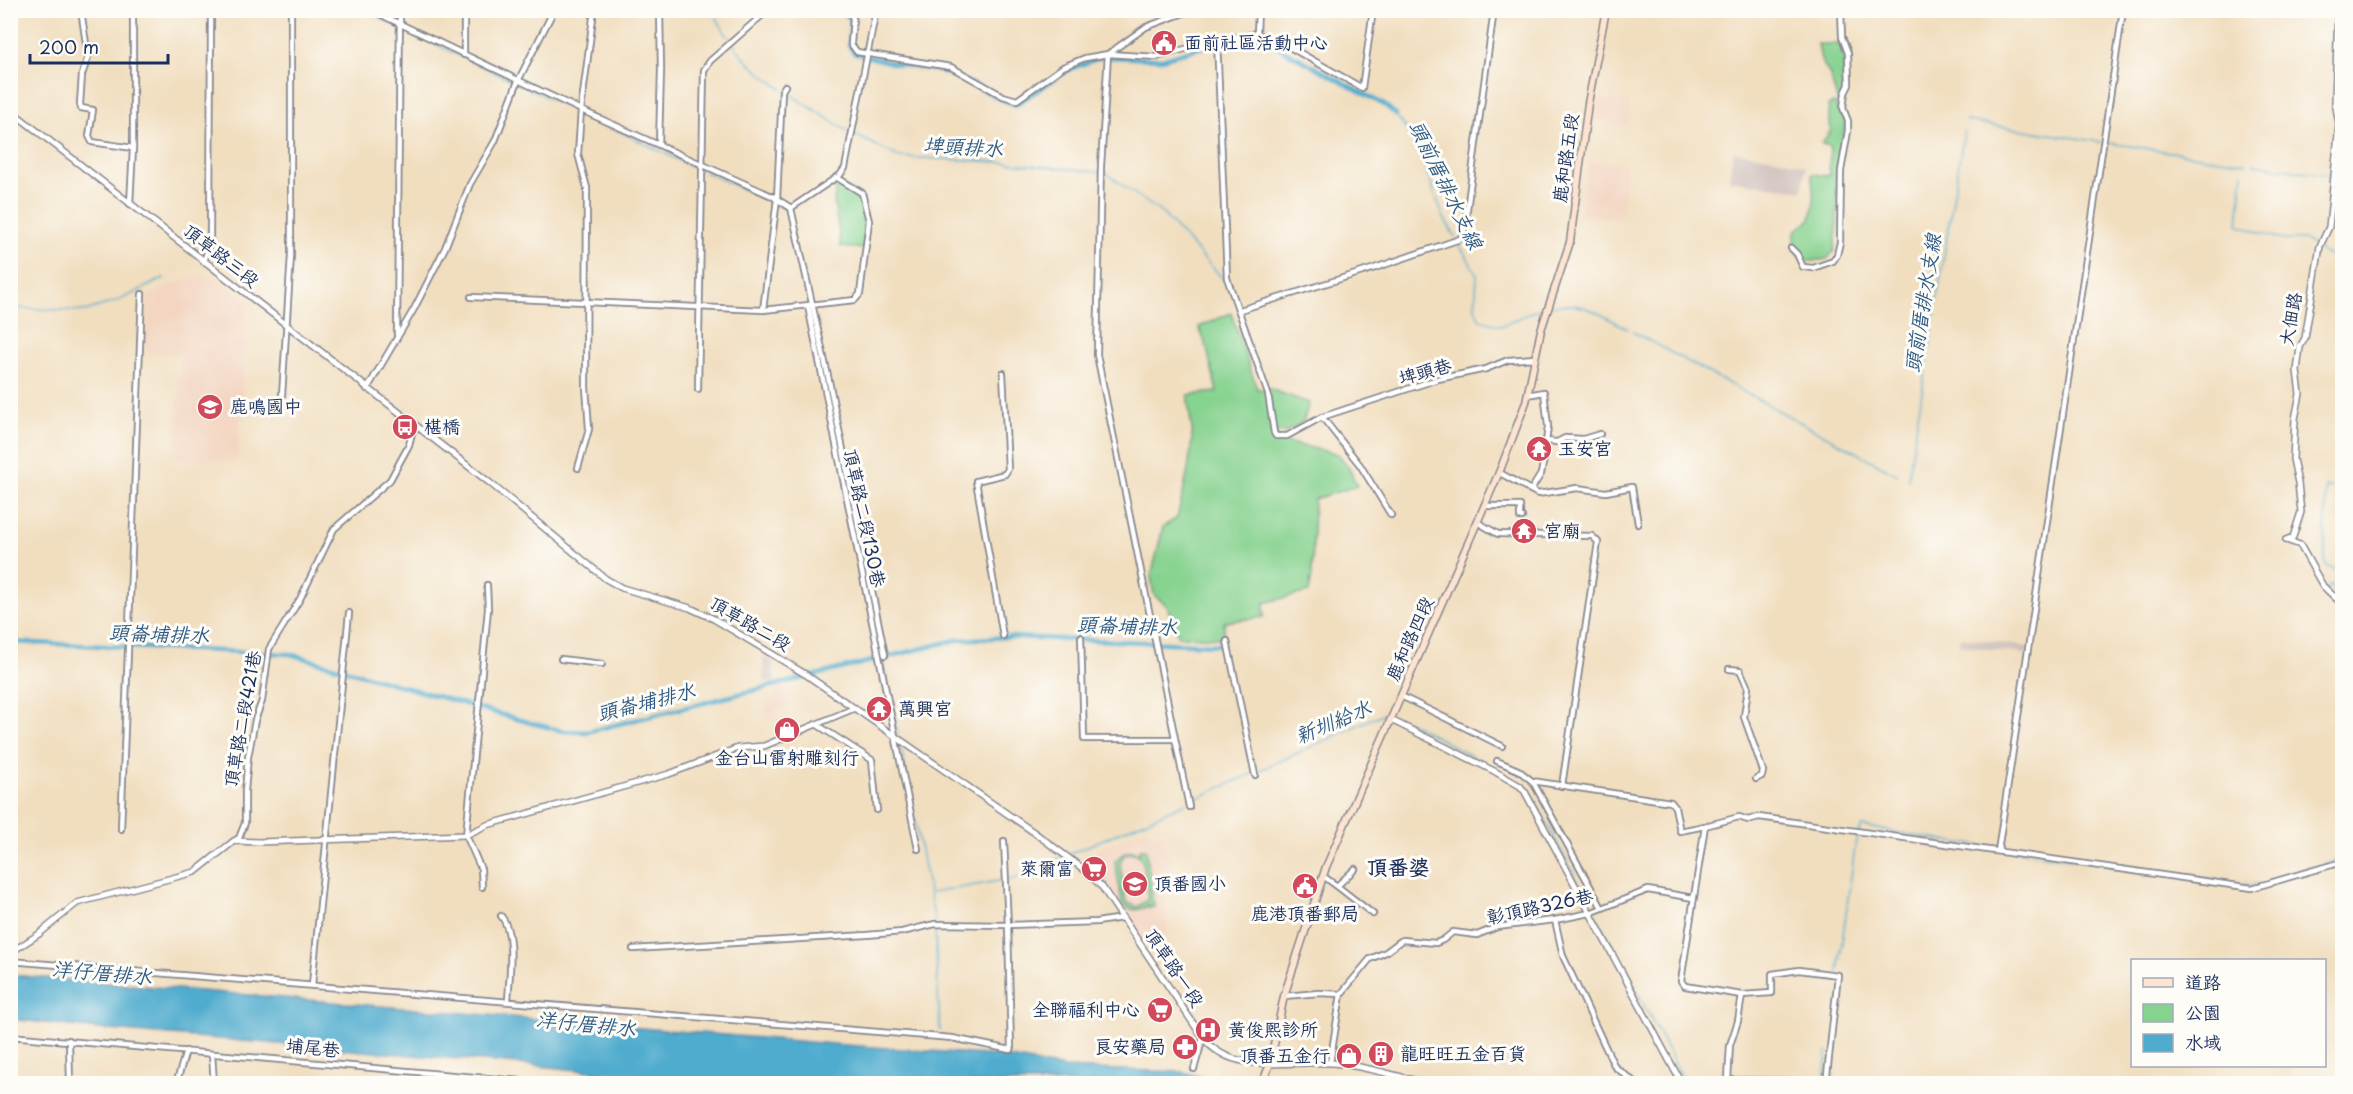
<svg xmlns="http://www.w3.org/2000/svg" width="2353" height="1094" font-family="'Playpen Sans','LXGW WenKai TC',sans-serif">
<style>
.built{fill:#f3d4bf}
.industrial{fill:#cfc0bb}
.green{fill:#86d28f;stroke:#508076;stroke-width:1.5;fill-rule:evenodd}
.water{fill:#50acce;stroke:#366e96;stroke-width:1.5}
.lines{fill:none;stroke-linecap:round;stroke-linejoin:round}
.stream{stroke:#50acce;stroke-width:1.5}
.canal{stroke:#50acce;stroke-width:4.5}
.minor-casing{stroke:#86868e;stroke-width:8}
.tertiary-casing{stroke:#86868e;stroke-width:8}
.secondary-casing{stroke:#86868e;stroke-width:9}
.minor{stroke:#fff;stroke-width:4.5}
.tertiary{stroke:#fff;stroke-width:5}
.secondary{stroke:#fde4d1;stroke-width:6}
.labels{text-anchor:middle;stroke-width:6;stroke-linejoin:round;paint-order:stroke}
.poi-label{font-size:18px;fill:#1b2f5e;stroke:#fdfcf7;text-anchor:start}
.street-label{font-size:18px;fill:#1b2f5e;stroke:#fdfcf7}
.water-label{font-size:20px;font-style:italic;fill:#2e5b85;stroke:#fdfcf7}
.quarter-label{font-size:21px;font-weight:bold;fill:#1b2f5e;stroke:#fdfcf7}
</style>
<rect width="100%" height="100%" fill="#fdfcf7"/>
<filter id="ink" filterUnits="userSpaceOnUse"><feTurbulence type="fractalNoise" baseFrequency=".0167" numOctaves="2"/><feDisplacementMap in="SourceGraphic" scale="12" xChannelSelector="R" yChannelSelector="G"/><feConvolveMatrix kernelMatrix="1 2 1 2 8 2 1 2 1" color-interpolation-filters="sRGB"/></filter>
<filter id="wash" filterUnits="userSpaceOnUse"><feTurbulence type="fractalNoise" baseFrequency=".008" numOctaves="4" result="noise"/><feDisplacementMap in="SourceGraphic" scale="24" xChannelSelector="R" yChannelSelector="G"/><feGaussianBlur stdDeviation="1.35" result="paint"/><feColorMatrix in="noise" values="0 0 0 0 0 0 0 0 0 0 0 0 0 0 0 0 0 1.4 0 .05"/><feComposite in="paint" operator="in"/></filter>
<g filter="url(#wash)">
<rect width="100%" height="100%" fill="#f1debf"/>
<g class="built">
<polygon points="1594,97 1630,102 1628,125 1591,119"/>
<polygon points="1588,161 1627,165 1621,217 1580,215"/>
<polygon points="193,275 217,278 247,302 238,461 176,459 180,355 145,352 148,296"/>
<polygon points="784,682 789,707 779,708 767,722 766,703 775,698 774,688"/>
<polygon points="1147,827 1151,835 1162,832 1172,872 1164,875 1167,935 1141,938 1115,894 1098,875 1096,850"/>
</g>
<g class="industrial">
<polygon points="1733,151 1781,159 1806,166 1802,191 1729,180"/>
<polygon points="1960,637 2029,647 2028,655 1959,645"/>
<polygon points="763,656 772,662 775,682 764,681"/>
</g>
<g class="green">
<path d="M1818,44H1840C1847,64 1844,82 1841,102H1838L1829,73L1821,60Z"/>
<path d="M1834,103L1845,120L1844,136L1838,150L1837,230L1834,251L1827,259L1803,262L1795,247V231C1798,228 1803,226 1807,223C1818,210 1812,189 1812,174L1829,176L1830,146L1822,144L1831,130L1828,105Z"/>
<polygon points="837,183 862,196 866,215 864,249 841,247 834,201"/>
<path d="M1231,313L1257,389H1270L1309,403L1303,422L1285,433L1277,431L1276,440L1338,454L1348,466L1357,486L1314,499L1312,575L1309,592L1264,603V617L1224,622V638L1178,636L1167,606L1154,595L1151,577L1163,527L1177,518C1183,494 1192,458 1192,433C1192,420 1187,408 1188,395L1217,392L1207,348L1199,327Z"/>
<path d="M1140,849H1146L1154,907L1149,908V905C1139,911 1130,912 1122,904L1115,861C1123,853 1129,848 1140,853ZM1130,853H1136L1142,859L1148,899L1137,907L1126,902L1120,863L1124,855Z"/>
</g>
<polygon class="water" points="11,975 845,1045 1001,1056 1063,1068 1184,1072 1222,1083 711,1083 508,1063 98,1029 11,1019"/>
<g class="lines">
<g class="stream">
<polyline points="364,10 578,112"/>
<path d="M713,10C728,43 751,69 781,88"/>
<polyline points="785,91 849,132"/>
<polyline points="583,114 700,170"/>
<polyline points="1396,115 1416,143 1444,218 1455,237"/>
<polyline points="1966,121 2101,142"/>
<polyline points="853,134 899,157 1002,162 1106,173 1163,214 1224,280"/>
<polyline points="2109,143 2247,163"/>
<polyline points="2254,164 2330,175"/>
<polyline points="705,172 774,203"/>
<polyline points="2243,173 2238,225 2283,240 2306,240 2325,254 2342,253"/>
<polyline points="2337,175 2342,175"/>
<polyline points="778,205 790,212"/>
<polyline points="1458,242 1477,275 1475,309 1480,320 1501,326 1534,311 1547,308"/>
<polyline points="802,269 809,303"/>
<path d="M1551,306C1581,299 1603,316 1628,329"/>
<polyline points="10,308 85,311 120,300 164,278"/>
<polyline points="1633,332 1898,475"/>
<polyline points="820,355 898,735"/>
<polyline points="1908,479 1964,131"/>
<polyline points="2342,488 2326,487 2325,559 2327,567 2333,568 2338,574 2337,583 2328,586 2342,598"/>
<polyline points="1393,717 1407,721 1482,762"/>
<polyline points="900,743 935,923"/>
<polyline points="1256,772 1382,714 1389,716"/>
<polyline points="1521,783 1528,788 1686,1084"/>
<polyline points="1190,801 1252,774"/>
<polyline points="1067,855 1186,803"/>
<polyline points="1009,880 1016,878 1062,857"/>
<polyline points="2269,881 2342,859"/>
<polyline points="932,893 1004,880"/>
<polyline points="935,930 940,1031"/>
<polyline points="1838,972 1856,840 1862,826 1927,838 2250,885 2258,884"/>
<polyline points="601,1084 602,1072"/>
<polyline points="1824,1084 1827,1052"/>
</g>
<g class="canal">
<polyline points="840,10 851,19 849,45 854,53 896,64 937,70 973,84 1000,99 1016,105 1068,70 1102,57 1162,59 1198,48 1253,38 1267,41 1386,106 1396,115"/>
<polyline points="10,642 290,654 531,723 563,731 587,732 956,640 1010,637 1221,645"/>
</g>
</g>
</g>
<g filter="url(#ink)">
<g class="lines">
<g class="minor-casing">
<g id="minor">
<polyline points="81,10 88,57 82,75 80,104 81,108 93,110 89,136 92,142 133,148"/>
<polyline points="371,10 581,110 772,196 791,208 828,376 885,655"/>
<polyline points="848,10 853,18 851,44 857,52 951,67 1003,96 1017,100 1063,67 1085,58 1108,54 1157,57 1217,40 1257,34 1279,41 1362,88 1373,10"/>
<polyline points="1257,34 1258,10"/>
<polyline points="1217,40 1227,278 1268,394 1274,433 1276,436 1287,436 1322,417 1360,465 1391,515"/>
<polyline points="464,55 464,10"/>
<polyline points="659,144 661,70 660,10"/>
<polyline points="130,204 133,148 133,10"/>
<polyline points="791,208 840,175 845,168 876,10"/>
<polyline points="1791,248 1797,254 1803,267 1813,268 1833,261 1837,255 1840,242 1841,171 1848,131 1848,121 1843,108 1845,93 1849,85 1848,53 1842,37 1841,10"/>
<polyline points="204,262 210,242 211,10"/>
<polyline points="471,297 763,310 855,300 860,294 869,221 862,193 836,177"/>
<polyline points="808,306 918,849"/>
<polyline points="763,310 777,199 782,91 785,86"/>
<polyline points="1240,310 1372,269 1460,239 1464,232 1494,10"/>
<polyline points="397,335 400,10"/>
<polyline points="367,389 414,309 445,248 470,184 495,141 518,81 554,10"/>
<polyline points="698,389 704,70 710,61 768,10"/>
<polyline points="1527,395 1544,392 1548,426 1544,459 1541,474 1531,490"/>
<polyline points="281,411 291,255 291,10"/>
<polyline points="1322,417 1438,379 1486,369 1508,360 1535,358"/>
<polyline points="1545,441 1557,442 1565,438 1583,439 1600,434"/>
<polyline points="578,468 589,429 586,387 587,188 578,154 581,110 594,10"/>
<polyline points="1500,473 1538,494 1577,488 1606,492 1632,487 1638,524"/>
<polyline points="1484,506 1520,506 1520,517 1522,517"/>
<polyline points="1477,522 1498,534 1592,536 1598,542 1562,786"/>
<polyline points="1003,636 976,481 1005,474 1008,469 1003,373"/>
<polyline points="1081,637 1084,739 1174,739"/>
<polyline points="1227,641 1255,775"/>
<polyline points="561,659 602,664"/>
<polyline points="1729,669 1740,670 1748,688 1744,717 1763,771 1762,776 1756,779"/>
<polyline points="1401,696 1502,746"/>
<polyline points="816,724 872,760 877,810"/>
<polyline points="1497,761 1518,770 1532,781 1671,802 1675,807 1680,831 1705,826"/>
<polyline points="1533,782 1602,908"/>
<polyline points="1189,807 1097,355 1101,166 1108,54 1146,27 1192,10"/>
<polyline points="121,829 142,294"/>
<polyline points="234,841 239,838 245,823 245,791 248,757 255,720 262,701 269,649 300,599 334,529 390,480 409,445 414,425"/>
<polyline points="1998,851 2123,10"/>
<polyline points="1323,876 1337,886 1355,869"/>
<polyline points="1337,886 1373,914"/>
<polyline points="482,887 481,869 466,835 488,609 487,585"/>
<path d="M501,916C516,934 509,979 508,1001"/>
<polyline points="1555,920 1563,956 1611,1059 1615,1067 1637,1084"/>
<polyline points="633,949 867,935 902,932 935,924 1008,925 1097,922 1122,918"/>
<polyline points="10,961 952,1038 1011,1050 1008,925 1004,841"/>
<polyline points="312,985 349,613"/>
<polyline points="1742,995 1738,1021 1730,1045 1728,1080 1797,1081"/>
<polyline points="1284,996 1319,993 1341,994"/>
<polyline points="10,1036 555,1084"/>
<polyline points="69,1040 70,1084"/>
<polyline points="212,1054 214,1084"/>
<polyline points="1330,1063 1341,994 1370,959 1386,952 1402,940 1436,943 1443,940 1453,932 1477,935 1497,927 1555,920 1590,913 1648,890 1693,898"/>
<polyline points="1194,1069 1203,1038"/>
<polyline points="176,1084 186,1051"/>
<polyline points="1826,1084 1838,975 1799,970 1772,974 1772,993 1742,995 1685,986 1681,981 1705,826 1739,817 1748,820 1759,817 2252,888 2342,862"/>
</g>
</g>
<g class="tertiary-casing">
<g id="tertiary">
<path d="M10,110L490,483L606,579L622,588L690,608L714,619L805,674L1035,833L1086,871L1102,887L1203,1038C1236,1079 1297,1057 1342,1064C1371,1068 1399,1076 1427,1084"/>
<polyline points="2286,540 2293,537 2301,512 2298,483 2293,459 2295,419 2300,394 2297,371 2300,347 2305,338 2320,246 2329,227 2339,124 2335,102 2338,10"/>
<polyline points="2286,540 2300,545 2323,586 2342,604"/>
<polyline points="1391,720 1494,771 1520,786 1525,792 1682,1084"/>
<polyline points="10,953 39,934 77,903 195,872 234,841 259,842 466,835 487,825 669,774 738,748 764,746 855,708"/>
</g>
</g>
<g class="secondary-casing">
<polyline id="secondary" points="1262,1084 1270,1064 1284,996 1326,867 1501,468 1526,402 1541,330 1570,242 1588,103 1606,10"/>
</g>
<use href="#minor" class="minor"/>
<use href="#tertiary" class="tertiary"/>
<use href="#secondary" class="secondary"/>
</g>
</g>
<defs>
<g id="civic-disc" transform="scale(1.35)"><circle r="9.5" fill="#d1495b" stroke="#fdfcf7"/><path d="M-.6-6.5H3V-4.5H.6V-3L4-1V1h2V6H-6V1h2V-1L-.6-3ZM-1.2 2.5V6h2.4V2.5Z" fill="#fff"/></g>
<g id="school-disc" transform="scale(1.35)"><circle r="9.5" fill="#d1495b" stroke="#fdfcf7"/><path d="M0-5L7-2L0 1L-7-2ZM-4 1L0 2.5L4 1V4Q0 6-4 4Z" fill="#fff"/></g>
<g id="bus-disc" transform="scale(1.35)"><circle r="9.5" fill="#d1495b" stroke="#fdfcf7"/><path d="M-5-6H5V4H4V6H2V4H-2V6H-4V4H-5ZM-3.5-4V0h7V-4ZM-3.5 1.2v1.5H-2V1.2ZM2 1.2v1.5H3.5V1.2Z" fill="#fff"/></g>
<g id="temple-disc" transform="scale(1.35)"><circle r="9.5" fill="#d1495b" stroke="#fdfcf7"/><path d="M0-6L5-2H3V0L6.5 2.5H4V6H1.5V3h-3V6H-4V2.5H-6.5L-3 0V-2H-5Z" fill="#fff"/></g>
<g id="shop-disc" transform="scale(1.35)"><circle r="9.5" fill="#d1495b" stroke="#fdfcf7"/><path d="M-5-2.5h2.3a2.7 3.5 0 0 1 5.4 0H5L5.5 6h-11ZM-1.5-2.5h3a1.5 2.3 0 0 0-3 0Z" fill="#fff"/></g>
<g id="supermarket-disc" transform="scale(1.35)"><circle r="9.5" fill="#d1495b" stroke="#fdfcf7"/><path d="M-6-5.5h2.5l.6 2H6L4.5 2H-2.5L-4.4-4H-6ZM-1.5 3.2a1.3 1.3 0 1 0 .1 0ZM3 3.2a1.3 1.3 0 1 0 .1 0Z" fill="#fff"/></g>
<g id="hospital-disc" transform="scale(1.35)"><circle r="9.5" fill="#d1495b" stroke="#fdfcf7"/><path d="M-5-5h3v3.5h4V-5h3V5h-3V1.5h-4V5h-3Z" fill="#fff"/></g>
<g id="pharmacy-disc" transform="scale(1.35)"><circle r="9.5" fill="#d1495b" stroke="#fdfcf7"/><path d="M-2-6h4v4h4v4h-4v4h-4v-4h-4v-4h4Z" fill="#fff"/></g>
<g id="building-disc" transform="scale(1.35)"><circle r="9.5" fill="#d1495b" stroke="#fdfcf7"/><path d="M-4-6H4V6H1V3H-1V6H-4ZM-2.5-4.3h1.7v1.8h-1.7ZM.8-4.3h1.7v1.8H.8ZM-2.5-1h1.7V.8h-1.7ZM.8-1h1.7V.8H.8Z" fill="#fff"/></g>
</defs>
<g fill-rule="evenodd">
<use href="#civic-disc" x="1164" y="43"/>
<use href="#school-disc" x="210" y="407"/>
<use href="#bus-disc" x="405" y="427"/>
<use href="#temple-disc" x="1539" y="449"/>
<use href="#temple-disc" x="1524" y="531"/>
<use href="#temple-disc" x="879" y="709"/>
<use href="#shop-disc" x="787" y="730"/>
<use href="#supermarket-disc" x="1094" y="869"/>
<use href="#school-disc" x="1135" y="884"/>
<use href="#civic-disc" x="1305" y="886"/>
<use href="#supermarket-disc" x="1160" y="1010"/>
<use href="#hospital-disc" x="1208" y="1030"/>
<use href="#pharmacy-disc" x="1185" y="1047"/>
<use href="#building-disc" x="1381" y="1054"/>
<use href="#shop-disc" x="1349" y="1056"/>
</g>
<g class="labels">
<g class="poi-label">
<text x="1184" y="49">面前社區活動中心</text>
<text x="230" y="413">鹿鳴國中</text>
<text x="424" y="433">椹橋</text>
<text x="1558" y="455">玉安宮</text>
<text x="1544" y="537">宮廟</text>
<text x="898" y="715">萬興宮</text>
<text x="787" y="764" text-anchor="middle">金台山雷射雕刻行</text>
<text x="1074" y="875" text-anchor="end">萊爾富</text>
<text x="1154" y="890">頂番國小</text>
<text x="1305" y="920" text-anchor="middle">鹿港頂番郵局</text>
<text x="1140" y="1016" text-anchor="end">全聯福利中心</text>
<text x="1228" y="1036">黃俊熙診所</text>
<text x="1166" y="1053" text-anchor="end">良安藥局</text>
<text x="1400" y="1060">龍旺旺五金百貨</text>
<text x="1330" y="1062" text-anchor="end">頂番五金行</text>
</g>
<g class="street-label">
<text transform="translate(1566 158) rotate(-82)" y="6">鹿和路五段</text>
<text transform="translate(221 256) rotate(38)" y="6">頂草路三段</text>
<text transform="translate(2291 319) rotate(-80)" y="6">大佃路</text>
<text transform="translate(1425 372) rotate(-15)" y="6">埤頭巷</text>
<text transform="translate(864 518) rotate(78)" y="6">頂草路二段130巷</text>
<text transform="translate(750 624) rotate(30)" y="6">頂草路二段</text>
<text transform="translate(1410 639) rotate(-66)" y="6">鹿和路四段</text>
<text transform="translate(243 719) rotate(-80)" y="6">頂草路二段421巷</text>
<text transform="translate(1540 907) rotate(-12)" y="6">彰頂路326巷</text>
<text transform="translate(1174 968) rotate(56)" y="6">頂草路一段</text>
<text transform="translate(313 1048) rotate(6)" y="6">埔尾巷</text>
</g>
<g class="water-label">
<text transform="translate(963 147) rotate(3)" y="7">埤頭排水</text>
<text transform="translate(1446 185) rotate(64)" y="7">頭前厝排水支線</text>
<text transform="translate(1923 303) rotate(-81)" y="7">頭前厝排水支線</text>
<text transform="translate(1127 626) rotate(2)" y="7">頭崙埔排水</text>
<text transform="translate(159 634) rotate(2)" y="7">頭崙埔排水</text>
<text transform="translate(646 702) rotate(-14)" y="7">頭崙埔排水</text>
<text transform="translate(1333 722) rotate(-23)" y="7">新圳給水</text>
<text transform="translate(102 973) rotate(5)" y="7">洋仔厝排水</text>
<text transform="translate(586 1024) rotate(6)" y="7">洋仔厝排水</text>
</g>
<g class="quarter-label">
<text x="1398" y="875">頂番婆</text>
</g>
</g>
<rect width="2353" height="1094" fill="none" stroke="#fdfcf7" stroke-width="36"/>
<rect x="2131" y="959" width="195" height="108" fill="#fdfcf7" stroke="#a3aaba" stroke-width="1.5"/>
<rect x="2143" y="978" width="30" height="9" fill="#fde4d1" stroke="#a3aaba" stroke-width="1.5"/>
<text x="2185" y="989" font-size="18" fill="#1b2f5e">道路</text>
<rect x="2143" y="1004" width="30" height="18" fill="#86d28f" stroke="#a3aaba" stroke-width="1.5"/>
<text x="2185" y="1019" font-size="18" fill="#1b2f5e">公園</text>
<rect x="2143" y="1034" width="30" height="18" fill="#50acce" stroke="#a3aaba" stroke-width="1.5"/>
<text x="2185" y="1049" font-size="18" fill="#1b2f5e">水域</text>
<path d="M30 54v9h138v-9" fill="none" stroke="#1b2f5e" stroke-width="3"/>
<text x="39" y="54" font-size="18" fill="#1b2f5e" stroke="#fdfcf7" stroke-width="4.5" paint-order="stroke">200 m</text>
</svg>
